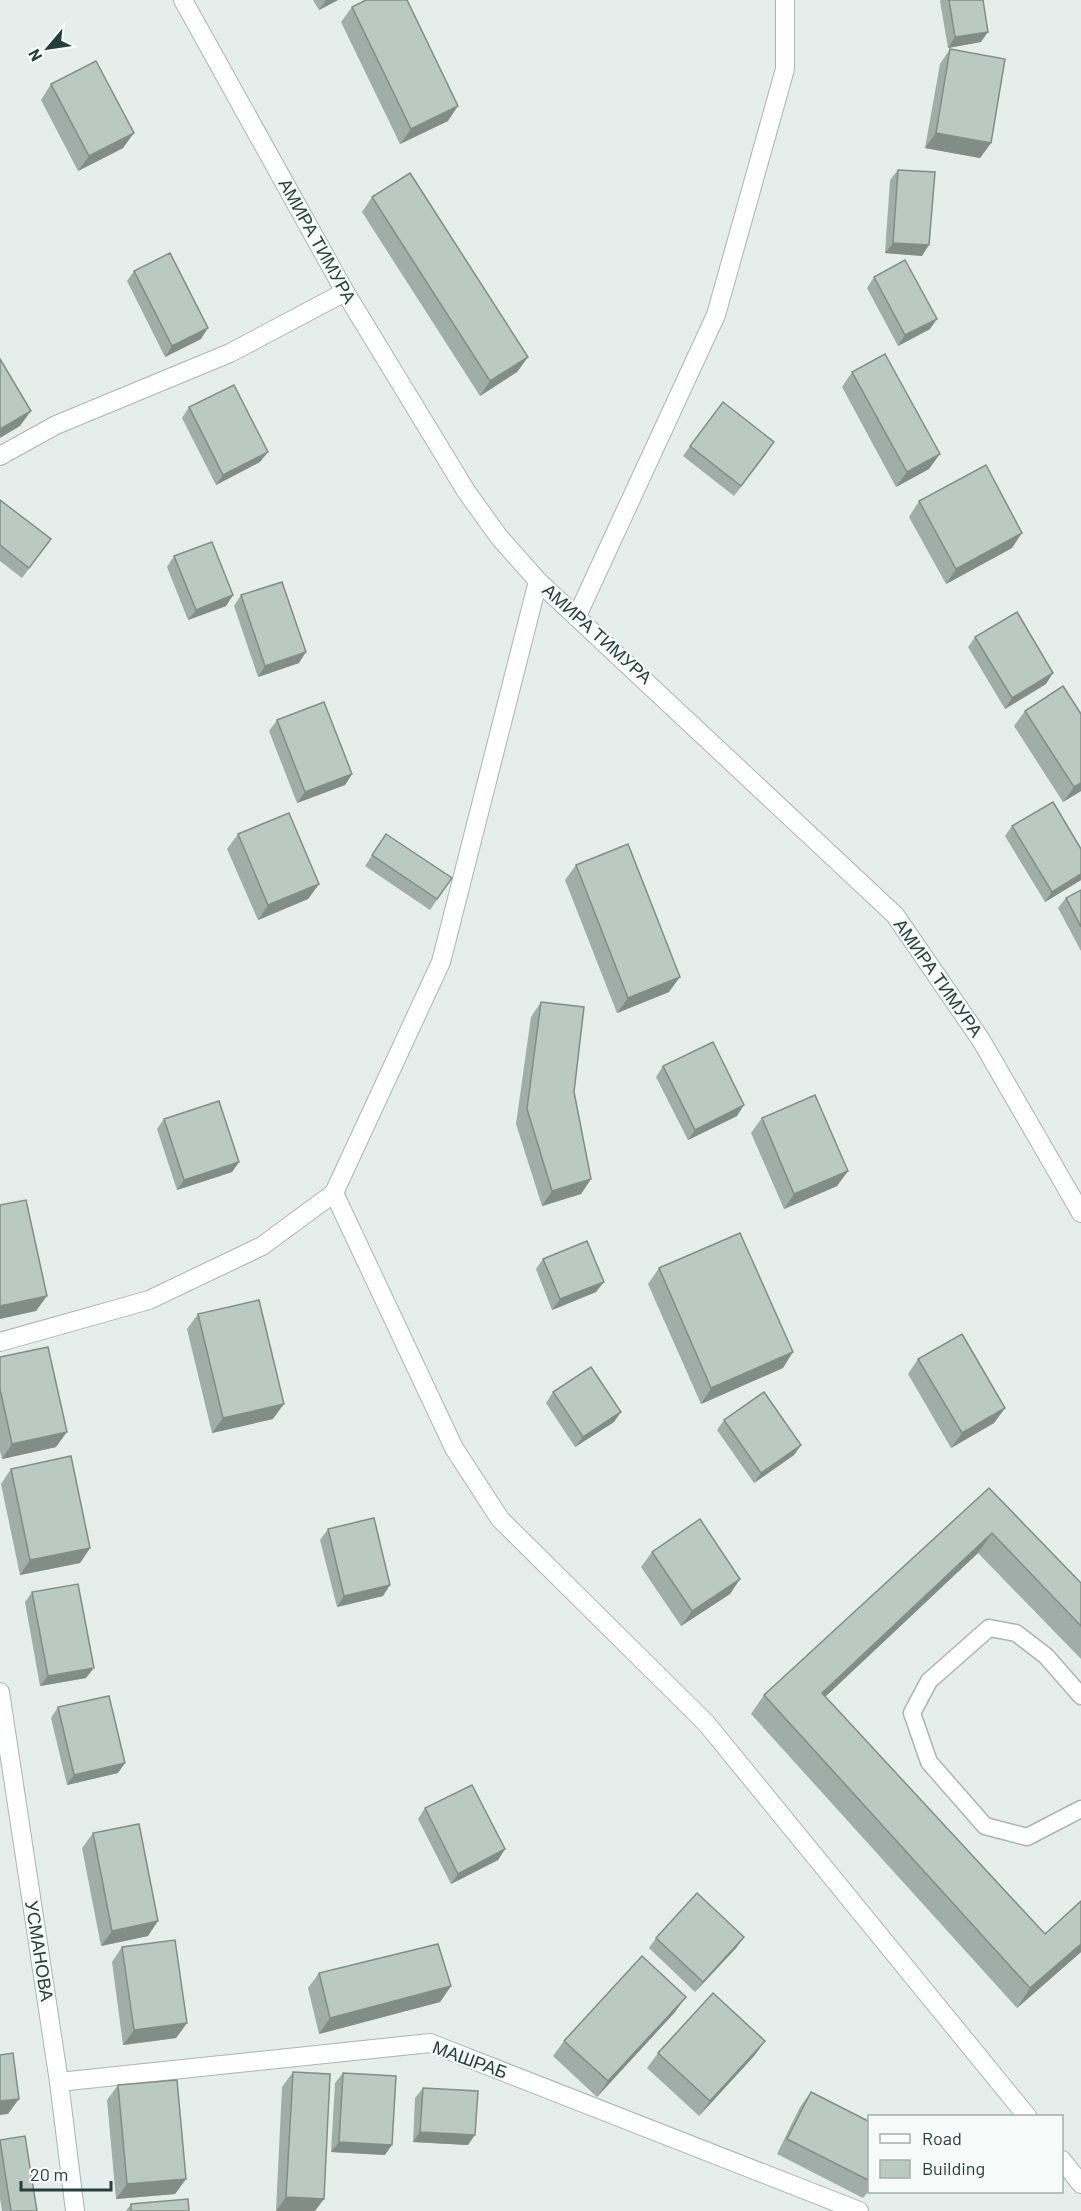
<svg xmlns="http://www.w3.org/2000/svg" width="1081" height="2211" font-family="Barlow,sans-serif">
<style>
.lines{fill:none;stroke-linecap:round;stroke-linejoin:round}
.service-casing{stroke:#a8b6b1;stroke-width:19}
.minor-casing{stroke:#a8b6b1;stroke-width:20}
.tertiary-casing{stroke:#a8b6b1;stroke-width:20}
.service{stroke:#fff;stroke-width:16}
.minor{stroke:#fff;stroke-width:18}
.tertiary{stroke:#fff;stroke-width:18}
.wall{fill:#a1ada8}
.shaded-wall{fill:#838d88}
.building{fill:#bbc9c3;stroke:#838d88;stroke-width:1.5}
.labels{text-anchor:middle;stroke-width:4.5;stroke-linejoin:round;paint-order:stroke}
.street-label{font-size:18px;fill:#253f39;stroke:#f6faf8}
</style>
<rect width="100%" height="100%" fill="#e5eeea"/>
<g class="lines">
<g class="service-casing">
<polyline id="service" points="1081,1696 1046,1656 1016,1633 989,1628 929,1681 912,1713 929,1762 985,1826 1027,1837 1081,1809"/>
</g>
<g class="minor-casing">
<g id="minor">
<polyline points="0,456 56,425 230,353 345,292"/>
<polyline points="577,616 716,315 785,69 785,0"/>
<polyline points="334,1193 454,1448 500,1519 706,1723 1027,2116"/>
<polyline points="0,1342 149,1300 262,1246 334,1193 441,962 538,581"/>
<polyline points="0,1692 59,2082 75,2211"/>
<polyline points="59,2082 430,2043 859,2211"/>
<polyline points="1062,2160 1081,2184"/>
</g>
</g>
<g class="tertiary-casing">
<polyline id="tertiary" points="183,0 345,292 466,491 499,537 538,581 895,915 981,1040 1081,1213"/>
</g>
<use href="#service" class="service"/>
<use href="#minor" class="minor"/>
<use href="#tertiary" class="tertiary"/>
</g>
<g class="wall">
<polygon points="313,0 338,0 319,10"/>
<polygon points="941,0 983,0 981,42 948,48 940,1"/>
<polygon points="352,7 448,121 400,144 341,22"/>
<polygon points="950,49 991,143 980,158 925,148 940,64"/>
<polygon points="51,84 123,148 78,171 41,100"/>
<polygon points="898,170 922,256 885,253 890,180"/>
<polygon points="372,197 528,357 517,372 480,396 362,212"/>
<polygon points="134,271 201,339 165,357 127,281"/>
<polygon points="874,277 930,329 898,346 867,288"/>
<polygon points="852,372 929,469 896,487 842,387"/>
<polygon points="189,407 260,462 216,485 182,418"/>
<polygon points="690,446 767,453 734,496 683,456"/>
<polygon points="0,500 51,539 22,578 0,561"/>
<polygon points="919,501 1012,548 946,584 909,517"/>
<polygon points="174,556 233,595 226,606 188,620 167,567"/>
<polygon points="241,595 299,663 258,677 234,606"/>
<polygon points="975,637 1046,684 1005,709 968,647"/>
<polygon points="1025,711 1081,714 1081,791 1063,802 1014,726"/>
<polygon points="277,720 352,774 345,785 297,803 269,731"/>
<polygon points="1012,826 1081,880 1045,902 1005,836"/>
<polygon points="238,834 319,884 308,899 258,920 227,849"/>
<polygon points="386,834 452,878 430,910 365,866"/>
<polygon points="576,865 669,992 617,1013 565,880"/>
<polygon points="1081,890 1081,951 1058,908 1066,898"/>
<polygon points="541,1002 574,1092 591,1179 581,1194 542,1206 516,1124 531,1017"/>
<polygon points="663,1066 737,1116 688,1140 656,1077"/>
<polygon points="762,1118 848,1171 837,1186 784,1209 751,1133"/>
<polygon points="164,1119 239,1162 232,1172 177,1190 157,1129"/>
<polygon points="543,1259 596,1292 552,1310 536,1269"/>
<polygon points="659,1268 783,1368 701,1404 648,1284"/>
<polygon points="198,1314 273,1419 212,1433 187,1329"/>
<polygon points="0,1357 56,1447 2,1459 0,1451"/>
<polygon points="918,1359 1005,1408 994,1423 951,1448 908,1374"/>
<polygon points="553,1392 614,1422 575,1447 546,1403"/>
<polygon points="724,1420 801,1445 794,1455 754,1483 717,1430"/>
<polygon points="11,1469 90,1548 80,1563 20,1575 1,1484"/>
<polygon points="989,1488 1081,1583 1081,1659 978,1553 825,1697 1045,1934 1081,1901 1081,1952 1017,2008 751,1714 764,1695"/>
<polygon points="328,1529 383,1596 337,1607 320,1540"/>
<polygon points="652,1552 740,1579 730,1594 681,1626 641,1567"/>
<polygon points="32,1592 86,1678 40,1686 25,1602"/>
<polygon points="58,1707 118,1773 67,1785 51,1718"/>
<polygon points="425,1808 505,1849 498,1860 451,1884 418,1819"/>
<polygon points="93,1833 148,1936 101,1946 82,1848"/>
<polygon points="656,1938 737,1947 695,1992 649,1948"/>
<polygon points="122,1947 187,2023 176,2038 123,2045 112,1962"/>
<polygon points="319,1973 451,1986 440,2002 319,2034 308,1988"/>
<polygon points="675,2012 597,2097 553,2056 564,2041"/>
<polygon points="765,2041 754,2056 699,2116 647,2068 658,2053"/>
<polygon points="293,2072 315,2211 276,2211 282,2087"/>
<polygon points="343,2073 385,2155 331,2152 335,2083"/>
<polygon points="118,2085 186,2179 175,2194 116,2199 107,2100"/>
<polygon points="423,2088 468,2145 413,2142 415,2098"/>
<polygon points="811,2092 870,2122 870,2189 863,2198 777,2154 800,2107"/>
<polygon points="0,2140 37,2211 2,2211 0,2198"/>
<polygon points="131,2204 189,2211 126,2211"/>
</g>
<g class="shaded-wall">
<polygon points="326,0 338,0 319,10"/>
<polygon points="988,32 981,42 948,48 955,37"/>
<polygon points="458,106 448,121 400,144 411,129"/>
<polygon points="134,133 123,148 78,171 89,156"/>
<polygon points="936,133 991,143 980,158 925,148"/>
<polygon points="893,243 929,245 922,256 885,253"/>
<polygon points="937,319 930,329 898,346 905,335"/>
<polygon points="208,328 201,339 165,357 172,346"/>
<polygon points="528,357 517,372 480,396 490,381"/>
<polygon points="31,411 20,426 0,438 0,429"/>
<polygon points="268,452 260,462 216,485 223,475"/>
<polygon points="940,454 929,469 896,487 907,472"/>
<polygon points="1022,533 1012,548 946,584 956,569"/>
<polygon points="233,595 226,606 188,620 196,610"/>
<polygon points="306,652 299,663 258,677 265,666"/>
<polygon points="1053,673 1046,684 1005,709 1012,698"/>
<polygon points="352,774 345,785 297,803 305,792"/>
<polygon points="1081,783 1081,791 1063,802 1074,787"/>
<polygon points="1081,874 1081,880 1045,902 1052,892"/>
<polygon points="319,884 308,899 258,920 268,905"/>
<polygon points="680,977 669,992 617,1013 628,998"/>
<polygon points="744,1105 737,1116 688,1140 695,1130"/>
<polygon points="239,1162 232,1172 177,1190 184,1180"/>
<polygon points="848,1171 837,1186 784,1209 794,1194"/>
<polygon points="591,1179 581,1194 542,1206 552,1191"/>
<polygon points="604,1282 596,1292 552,1310 560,1299"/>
<polygon points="47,1296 36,1311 0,1319 0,1306"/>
<polygon points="793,1352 783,1368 701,1404 711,1388"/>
<polygon points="284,1404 273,1419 212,1433 223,1418"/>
<polygon points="1005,1408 994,1423 951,1448 962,1433"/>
<polygon points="621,1412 614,1422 575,1447 583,1437"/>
<polygon points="67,1432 56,1447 2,1459 12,1444"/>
<polygon points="801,1445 794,1455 754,1483 761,1473"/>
<polygon points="992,1533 978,1553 808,1713 822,1693"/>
<polygon points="90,1548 80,1563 20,1575 30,1560"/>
<polygon points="740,1579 730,1594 681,1626 692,1611"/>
<polygon points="390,1585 383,1596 337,1607 344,1596"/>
<polygon points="94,1668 86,1678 40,1686 48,1676"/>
<polygon points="125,1763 118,1773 67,1785 74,1775"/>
<polygon points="505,1849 498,1860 451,1884 458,1874"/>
<polygon points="158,1921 148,1936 101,1946 112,1931"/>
<polygon points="744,1937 737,1947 695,1992 703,1982"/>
<polygon points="1081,1944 1081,1952 1017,2008 1030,1988"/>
<polygon points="451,1986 440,2002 319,2034 330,2018"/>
<polygon points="686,1997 675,2012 597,2097 608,2081"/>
<polygon points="187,2023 176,2038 123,2045 134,2030"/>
<polygon points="765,2041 754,2056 699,2116 710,2101"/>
<polygon points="19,2099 8,2114 0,2115 0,2101"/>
<polygon points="420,2132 475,2135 468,2145 413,2142"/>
<polygon points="339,2142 392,2145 385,2155 331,2152"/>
<polygon points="186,2179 175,2194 116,2199 127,2184"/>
<polygon points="286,2197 324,2199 315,2211 276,2211"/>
</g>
<g class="building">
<polygon points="366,0 407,0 458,106 411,129 352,7"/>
<polygon points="949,0 983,0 988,32 955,37"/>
<polygon points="950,49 1005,59 991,143 936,133"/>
<polygon points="96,61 134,133 89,156 51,84"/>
<polygon points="898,170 935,172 929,245 893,243"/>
<polygon points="410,173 528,357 490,381 372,197"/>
<polygon points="170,253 208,328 172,346 134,271"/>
<polygon points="905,260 937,319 905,335 874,277"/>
<polygon points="885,354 940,454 907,472 852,372"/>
<polygon points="0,359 31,411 0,429"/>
<polygon points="234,385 268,452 223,475 189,407"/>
<polygon points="723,402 774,442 741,486 690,446"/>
<polygon points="986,465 1022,533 956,569 919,501"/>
<polygon points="0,500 51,539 29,568 0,545"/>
<polygon points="212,542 233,595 196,610 174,556"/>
<polygon points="282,582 306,652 265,666 241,595"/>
<polygon points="1017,612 1053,673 1012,698 975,637"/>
<polygon points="1063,686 1081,714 1081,783 1074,787 1025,711"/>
<polygon points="324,702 352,774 305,792 277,720"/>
<polygon points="1053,802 1081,849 1081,874 1052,892 1012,826"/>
<polygon points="289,813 319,884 268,905 238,834"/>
<polygon points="386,834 452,878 437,899 372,855"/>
<polygon points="628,844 680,977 628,998 576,865"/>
<polygon points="1081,890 1081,927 1066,898"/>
<polygon points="541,1002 584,1007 574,1092 591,1179 552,1191 527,1109"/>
<polygon points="713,1042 744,1105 695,1130 663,1066"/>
<polygon points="815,1095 848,1171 794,1194 762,1118"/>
<polygon points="219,1101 239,1162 184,1180 164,1119"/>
<polygon points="26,1200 47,1296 0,1306 0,1205"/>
<polygon points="740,1233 793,1352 711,1388 659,1268"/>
<polygon points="587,1241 604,1282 560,1299 543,1259"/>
<polygon points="259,1300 284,1404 223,1418 198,1314"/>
<polygon points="962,1334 1005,1408 962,1433 918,1359"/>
<polygon points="48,1347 67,1432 12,1444 0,1389 0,1357"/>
<polygon points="591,1367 621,1412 583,1437 553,1392"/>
<polygon points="764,1392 801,1445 761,1473 724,1420"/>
<polygon points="71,1456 90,1548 30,1560 11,1469"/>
<polygon points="989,1488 1081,1583 1081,1626 992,1533 822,1693 1045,1934 1081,1901 1081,1944 1030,1988 764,1695"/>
<polygon points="374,1518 390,1585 344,1596 328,1529"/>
<polygon points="700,1519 740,1579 692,1611 652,1552"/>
<polygon points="78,1584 94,1668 48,1676 32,1592"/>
<polygon points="109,1696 125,1763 74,1775 58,1707"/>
<polygon points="472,1785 505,1849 458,1874 425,1808"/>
<polygon points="139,1824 158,1921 112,1931 93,1833"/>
<polygon points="697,1893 744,1937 703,1982 656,1938"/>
<polygon points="175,1940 187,2023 134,2030 122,1947"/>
<polygon points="438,1944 451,1986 330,2018 319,1973"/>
<polygon points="642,1956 686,1997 608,2081 564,2041"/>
<polygon points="713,1993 765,2041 710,2101 658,2053"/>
<polygon points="13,2053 19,2099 0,2101 0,2055"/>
<polygon points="293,2072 330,2074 324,2199 286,2197"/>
<polygon points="343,2073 396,2076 392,2145 339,2142"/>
<polygon points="177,2080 186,2179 127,2184 118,2085"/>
<polygon points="423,2088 478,2091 475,2135 420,2132"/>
<polygon points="811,2092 870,2122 870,2181 787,2139"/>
<polygon points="25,2136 37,2211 11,2211 0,2140"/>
<polygon points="188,2199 189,2211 131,2211 131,2204"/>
</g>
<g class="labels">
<g class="street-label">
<text transform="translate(317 241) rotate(61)" y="6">АМИРА ТИМУРА</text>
<text transform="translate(597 634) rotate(42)" y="6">АМИРА ТИМУРА</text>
<text transform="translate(938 978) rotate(55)" y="6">АМИРА ТИМУРА</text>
<text transform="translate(39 1951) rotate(81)" y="6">УСМАНОВА</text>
<text transform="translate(470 2060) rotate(20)" y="6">МАШРАБ</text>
</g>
</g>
<rect x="868" y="2115" width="195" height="78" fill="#f6faf8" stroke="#a2afac" stroke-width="1.5"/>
<rect x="880" y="2134" width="30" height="9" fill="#ffffff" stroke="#a2afac" stroke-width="1.5"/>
<text x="922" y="2145" font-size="18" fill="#253f39">Road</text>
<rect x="880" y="2160" width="30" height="18" fill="#bbc9c3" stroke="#a2afac" stroke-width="1.5"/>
<text x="922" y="2175" font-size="18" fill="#253f39">Building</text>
<g transform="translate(48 48) rotate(241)" stroke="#f6faf8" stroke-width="4.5" paint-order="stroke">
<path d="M0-4.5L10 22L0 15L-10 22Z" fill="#253f39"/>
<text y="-9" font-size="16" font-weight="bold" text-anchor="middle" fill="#253f39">N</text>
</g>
<path d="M21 2181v9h90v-9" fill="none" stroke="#253f39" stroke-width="3"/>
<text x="30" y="2181" font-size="18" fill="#253f39" stroke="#f6faf8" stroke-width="4.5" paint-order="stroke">20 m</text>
</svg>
